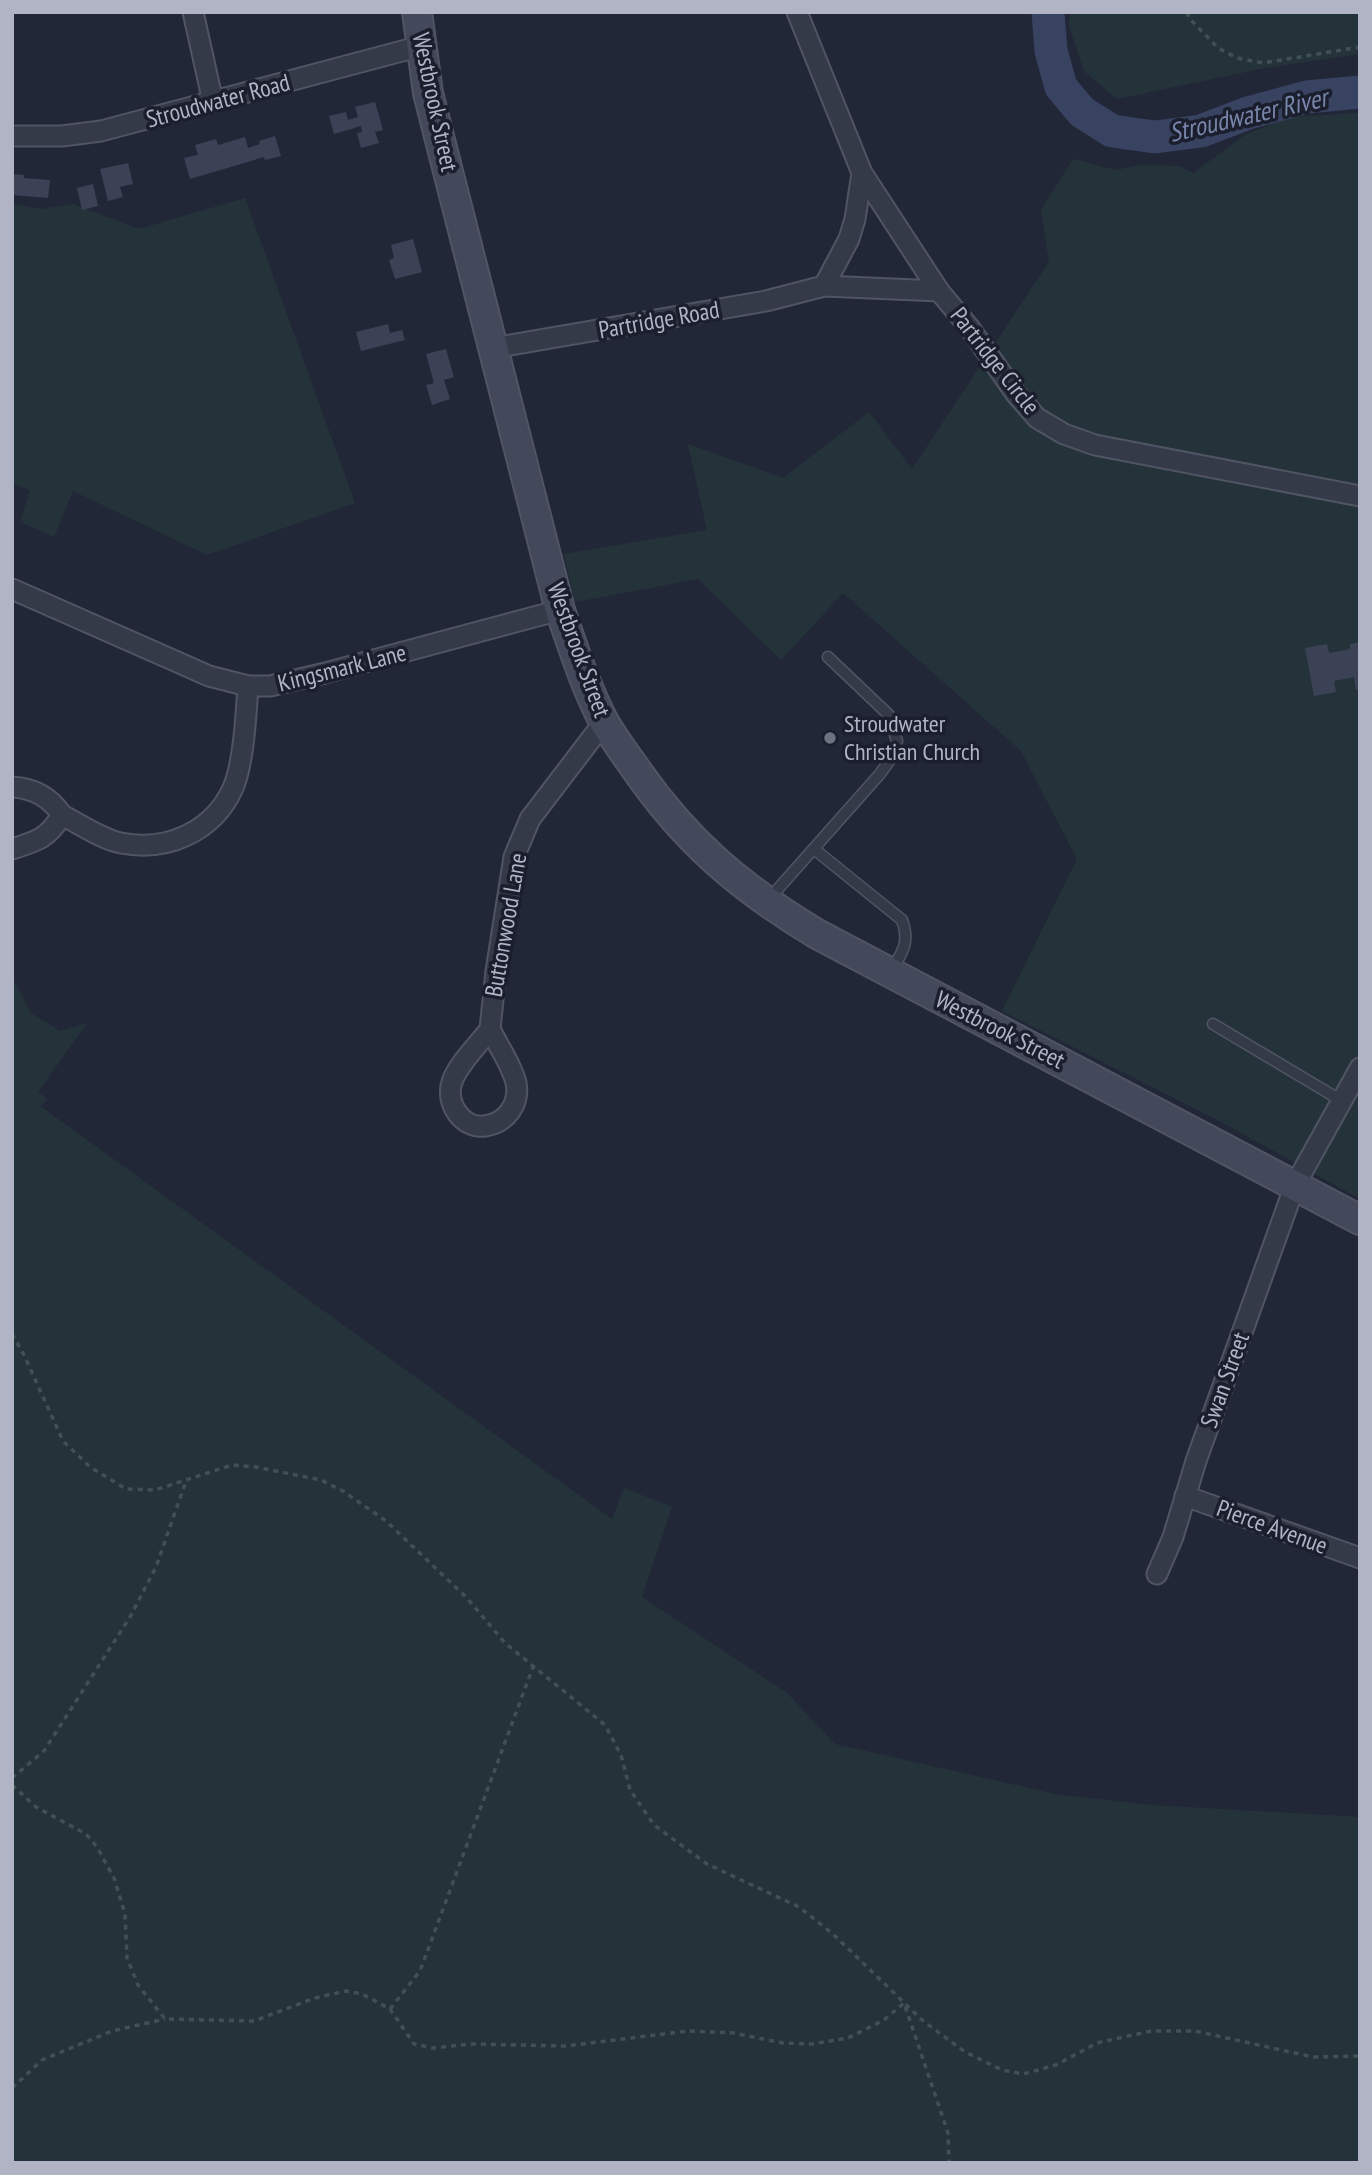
<svg xmlns="http://www.w3.org/2000/svg" width="1372" height="2175" font-family="'PT Sans Narrow',sans-serif">
<style>
.green{fill:#243339}
.lines{fill:none;stroke-linecap:round;stroke-linejoin:round}
.river{stroke:#384261;stroke-width:33}
.building{fill:#3b4256}
.service-casing{stroke:#505463;stroke-width:13}
.minor-casing{stroke:#505463;stroke-width:23}
.secondary-casing{stroke:#505463;stroke-width:32}
.path{stroke:#415056;stroke-width:3.5;stroke-dasharray:5 5;stroke-linecap:butt}
.service{stroke:#353a48;stroke-width:10}
.minor{stroke:#353a48;stroke-width:19}
.secondary{stroke:#43485b;stroke-width:28}
.worship-dot{fill:#6b7280;stroke:#1b1f2d;stroke-width:2.5}
.labels{text-anchor:middle;stroke-width:7;stroke-linejoin:round;paint-order:stroke}
.street-label{font-size:24px;fill:#b0b4c5;stroke:#1b1f2d}
.poi-label{font-size:24px;fill:#b0b4c5;stroke:#1b1f2d;text-anchor:start}
.water-label{font-size:26px;font-style:italic;fill:#7986ab;stroke:#1b1f2d}
</style>
<rect width="100%" height="100%" fill="#222738"/>
<g class="green">
<polygon points="1071,12 1360,12 1360,54 1265,68 1117,99 1084,71 1068,23"/>
<polygon points="1360,113 1360,1199 1223,1123 1002,1011 1077,859 1021,751 843,593 781,660 698,579 575,602 564,554 707,530 688,444 783,478 869,412 912,469 1049,262 1041,210 1073,159 1116,170 1140,165 1180,166 1193,173 1245,135 1289,117"/>
<polygon points="245,198 355,503 207,555 73,491 54,537 20,522 30,490 12,483 12,204 41,209 73,204 139,229"/>
<polygon points="12,977 31,1013 60,1031 87,1023 38,1092 48,1099 40,1106 612,1519 624,1488 672,1507 642,1597 787,1693 835,1744 1060,1795 1152,1805 1360,1817 1360,2163 12,2163"/>
</g>
<g class="lines">
<polyline class="river" points="1048,12 1051,51 1061,87 1082,112 1112,131 1155,137 1201,131 1248,113 1307,97 1360,92"/>
</g>
<g class="building">
<polygon points="375,102 383,130 375,132 379,143 361,148 357,133 362,132 361,126 334,134 329,116 346,112 348,120 358,117 355,107"/>
<polygon points="275,136 281,156 265,160 264,157 190,179 184,158 198,155 195,145 216,139 218,145 245,137 248,148 260,144 259,141"/>
<polygon points="128,163 133,184 120,187 123,197 108,201 100,169"/>
<polygon points="12,174 24,175 24,178 50,180 48,198 12,195"/>
<polygon points="93,184 98,206 82,210 77,188"/>
<polygon points="413,239 422,272 395,279 389,260 394,258 391,245"/>
<polygon points="388,324 390,333 402,330 405,340 361,351 356,332"/>
<polygon points="446,349 454,377 444,380 450,399 432,405 426,385 434,383 426,354"/>
<polygon points="1360,642 1360,689 1356,690 1354,677 1334,681 1336,692 1314,696 1305,648 1327,644 1329,653 1350,649 1350,644"/>
</g>
<g class="lines">
<g class="service-casing">
<g id="service">
<path d="M814,849L902,920C910,942 903,951 892,970"/>
<polyline points="769,899 879,775 893,756 897,741 889,715 828,657"/>
<polyline points="1213,1024 1342,1101"/>
</g>
</g>
<g class="minor-casing">
<g id="minor">
<polyline points="193,12 213,102"/>
<polyline points="797,12 862,173 939,291 969,327 1016,394 1037,418 1064,434 1095,445 1360,496"/>
<polyline points="12,136 62,136 101,131 421,46"/>
<polyline points="824,286 939,291"/>
<polyline points="493,348 766,301 824,286 849,239 855,219 862,173"/>
<polyline points="12,589 209,676 248,686 270,686 325,673 560,610"/>
<path d="M12,787C34,788 50,797 62,815C48,838 38,841 12,849"/>
<path d="M62,815C80,824 101,839 121,843C167,852 213,832 233,788C244,762 246,714 248,686"/>
<polyline points="490,1029 496,971 514,857 530,819 604,722"/>
<path d="M490,1029C498,1046 512,1065 516,1083C520,1103 507,1123 485,1126C462,1129 445,1103 452,1082C457,1065 479,1044 490,1029Z"/>
<polyline points="1185,1496 1360,1558"/>
<polyline points="1157,1574 1173,1537 1196,1461 1295,1185 1360,1068"/>
</g>
</g>
<g class="secondary-casing">
<path id="secondary" d="M417,12L428,93L560,610C573,647 585,685 603,720C612,736 623,751 633,765C684,840 740,888 817,934L1360,1220"/>
</g>
<g class="path">
<polyline points="1187,12 1189,18 1218,48 1237,58 1263,63 1360,47"/>
<polyline points="12,1334 24,1355 63,1441 90,1467 126,1489 155,1490 232,1465 256,1467 321,1480 343,1491 386,1521 466,1597 505,1643 605,1725 621,1755 630,1790 654,1825 707,1864 799,1907 833,1934 922,2020 965,2052 1002,2070 1023,2074 1056,2065 1097,2043 1151,2031 1195,2031 1313,2057 1360,2056"/>
<polyline points="12,1778 44,1751 130,1617 156,1567 186,1481"/>
<polyline points="12,1785 36,1807 86,1834 97,1847 114,1878 125,1914 127,1958 138,1985 165,2019 254,2021 315,1998 346,1991 362,1994 390,2009 414,2044 433,2048 471,2044 566,2046 688,2031 734,2033 783,2043 812,2044 848,2038 884,2020 904,2003 948,2133 949,2163"/>
<polyline points="390,2009 420,1971 533,1667"/>
<polyline points="12,2088 42,2060 112,2031 165,2019"/>
</g>
<use href="#service" class="service"/>
<use href="#minor" class="minor"/>
<use href="#secondary" class="secondary"/>
</g>
<circle class="worship-dot" cx="830" cy="738" r="7"/>
<g class="labels">
<g class="street-label">
<text transform="translate(218 101) rotate(-15)" y="8">Stroudwater Road</text>
<text transform="translate(435 102) rotate(78)" y="8">Westbrook Street</text>
<text transform="translate(659 320) rotate(-10)" y="8">Partridge Road</text>
<text transform="translate(995 361) rotate(52)" y="8">Partridge Circle</text>
<text transform="translate(579 650) rotate(70)" y="8">Westbrook Street</text>
<text transform="translate(342 668) rotate(-14)" y="8">Kingsmark Lane</text>
<text transform="translate(506 925) rotate(-80)" y="8">Buttonwood Lane</text>
<text transform="translate(1000 1030) rotate(27)" y="8">Westbrook Street</text>
<text transform="translate(1225 1380) rotate(-70)" y="8">Swan Street</text>
<text transform="translate(1272 1527) rotate(20)" y="8">Pierce Avenue</text>
</g>
<g class="poi-label">
<text x="844" y="732">Stroudwater<tspan x="844" dy="28">Christian Church</tspan></text>
</g>
<g class="water-label">
<text transform="translate(1248 115) rotate(-13)" y="9">Stroudwater River</text>
</g>
</g>
<rect width="1372" height="2175" fill="none" stroke="#b0b4c5" stroke-width="28"/>
</svg>
